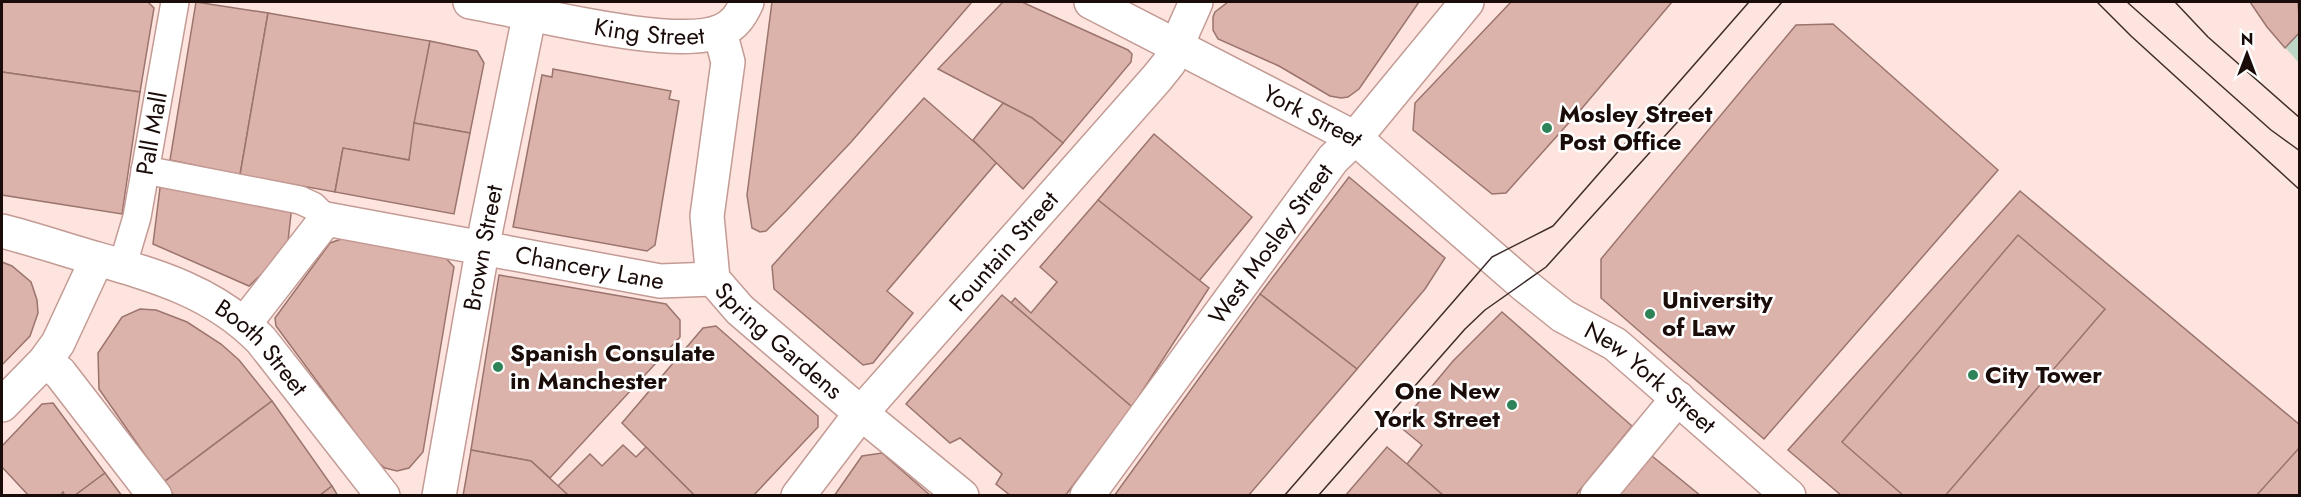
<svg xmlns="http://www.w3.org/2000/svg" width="2301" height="497" font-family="Jost,sans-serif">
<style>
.green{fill:#bcd7c6}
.building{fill:#dcb3ab;stroke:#9a746d;stroke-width:1.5}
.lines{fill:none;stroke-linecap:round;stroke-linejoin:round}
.pedestrian-casing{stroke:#c39b94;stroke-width:30}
.minor-casing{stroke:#c39b94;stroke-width:36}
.tertiary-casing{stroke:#c39b94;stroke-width:36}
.pedestrian{stroke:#fff;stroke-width:27}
.minor{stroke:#fff;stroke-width:33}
.tertiary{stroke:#fff;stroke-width:33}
.tram{stroke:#3d2d2a;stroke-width:1.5}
.poi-dot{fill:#2e8458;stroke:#fff;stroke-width:2}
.labels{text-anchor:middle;stroke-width:5;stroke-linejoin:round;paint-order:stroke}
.street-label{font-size:24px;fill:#1a0c09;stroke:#fff}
.poi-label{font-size:24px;font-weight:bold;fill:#1a0c09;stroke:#fff;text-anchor:start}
</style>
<rect width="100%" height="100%" fill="#fee4df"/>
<polygon class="green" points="2250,2 2299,2 2299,63 2267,27"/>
<g class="building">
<polygon points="2,2 148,2 154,8 140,92 2,72"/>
<polygon points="196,2 268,13 240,175 170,160"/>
<polygon points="772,2 972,2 852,141 786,211 766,231 760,232 752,228 747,195"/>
<polygon points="1003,2 1022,2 1128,50 1132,54 1131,62 1063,143 1032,118 938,69"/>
<polygon points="1228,2 1419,2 1359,89 1348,97 1341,98 1330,96 1279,66 1218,39 1213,30 1213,17 1215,12"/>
<polygon points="1511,2 1672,2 1583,107 1506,193 1492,194 1413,130 1415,103"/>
<polygon points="2250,2 2298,2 2300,32 2285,48 2267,27"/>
<polygon points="268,13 430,41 409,160 343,148 335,192 240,175"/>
<polygon points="1833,24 1998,170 1764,439 1601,298 1601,259 1796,25"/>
<polygon points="430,41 477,51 484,63 470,133 414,123"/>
<polygon points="553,69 671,91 669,99 679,101 655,245 647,251 513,227 542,75 552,77"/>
<polygon points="2,72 140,92 122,214 2,195"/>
<polygon points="924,98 997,162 887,291 913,313 873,363 863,365 774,289 772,266"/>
<polygon points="1003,103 1032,118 1063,143 1023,189 973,140"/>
<polygon points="414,123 470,133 454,214 335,192 343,148 409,160"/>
<polygon points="1154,134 1252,217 1199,281 1098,200"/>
<polygon points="1349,177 1445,258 1425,289 1357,369 1260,294"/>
<polygon points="161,180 292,205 287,250 249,286 153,244"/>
<polygon points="2020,191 2300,425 2300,496 1842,496 1788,450"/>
<polygon points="1098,200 1209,288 1132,407 1011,303 1015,298 1031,313 1057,282 1040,267"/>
<polygon points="2018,235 2105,309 1945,496 1904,496 1842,442"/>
<polygon points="347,237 441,253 454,267 423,452 409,468 397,471 385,468 376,461 276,326 275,318 330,243"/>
<polygon points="2,262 12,266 31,282 37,300 38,313 30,336 2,365"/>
<polygon points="499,275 666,304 680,320 680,337 550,478 531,461 471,450"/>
<polygon points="1260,294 1357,369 1248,496 1114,496"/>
<polygon points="1002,295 1132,407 1065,496 1011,496 996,484 1002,474 960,438 950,443 906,404"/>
<polygon points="140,309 156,310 187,322 221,344 239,360 272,401 164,482 99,389 98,353 122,317"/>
<polygon points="1502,312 1632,426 1575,496 1444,496 1407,464 1422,445 1399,426 1453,361"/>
<polygon points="716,326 818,416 818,427 753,496 695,496 622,423 703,328"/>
<polygon points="272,401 332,486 319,496 174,496 164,482"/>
<polygon points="53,403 105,473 74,496 65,496 63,492 60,496 29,496 2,467 2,446 42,404"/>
<polygon points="623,445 636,457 646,447 695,496 569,496 558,486 590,454 602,466"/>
<polygon points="1387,447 1407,464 1444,496 1345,496"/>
<polygon points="2300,447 2300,496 2256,496"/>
<polygon points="471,450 531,461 569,496 463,496"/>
<polygon points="882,453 931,496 834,496 862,456"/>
<polygon points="1652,456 1701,496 1617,496"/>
<polygon points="105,473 122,496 74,496"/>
<polygon points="332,486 338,496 319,496"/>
</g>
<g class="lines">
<g class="pedestrian-casing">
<g id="pedestrian">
<polyline points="145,170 300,200 313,206 326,219"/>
<path id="s1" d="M123,264L137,217L175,2"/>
</g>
</g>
<g class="minor-casing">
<g id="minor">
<path id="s2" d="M2,231C33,239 63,249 94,258C157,276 214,292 261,340L383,496"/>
<path id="s3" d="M245,323L326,219L660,281L713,279"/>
<polyline points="45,361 60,373 155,496"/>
<polyline points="2,405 45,361 58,343 97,259"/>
<path id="s4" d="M439,496L486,229L532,2"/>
<path id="s5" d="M1087,496L1333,159L1355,138L1467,2"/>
<polyline points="1597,496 1678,398"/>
</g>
</g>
<g class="tertiary-casing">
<g id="tertiary">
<path id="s6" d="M470,2C525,11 674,51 721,31C735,25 741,15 747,2"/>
<path id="s7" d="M1091,2L1355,138L1523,284L1563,316L1615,344L1789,496"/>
<path id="s8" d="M720,32L728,62L707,216L713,279L740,310L850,404L962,496"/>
<path id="s9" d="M798,496L861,413L1157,78L1169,63L1196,2"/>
</g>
</g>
<use href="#pedestrian" class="pedestrian"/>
<use href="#minor" class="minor"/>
<use href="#tertiary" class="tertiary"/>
<g class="tram">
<polyline points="2097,2 2131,36 2300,190"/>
<polyline points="2127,2 2271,130 2300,151"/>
<polyline points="2175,2 2208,37 2300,118"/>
<polyline points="1284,496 1492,257 1553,226 1749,2"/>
<polyline points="1318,496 1465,329 1485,310 1546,267 1702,95 1782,2"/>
</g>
</g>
<g class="poi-dot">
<circle cx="1547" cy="128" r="6"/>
<circle cx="1650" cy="314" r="6"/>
<circle cx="498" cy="367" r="6"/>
<circle cx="1973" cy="375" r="6"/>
<circle cx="1512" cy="405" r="6"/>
</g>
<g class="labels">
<g class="street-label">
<text dy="8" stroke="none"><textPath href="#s6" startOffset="182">King Street</textPath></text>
<text dy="8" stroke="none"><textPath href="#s7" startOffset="249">York Street</textPath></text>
<text dy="8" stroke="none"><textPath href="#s1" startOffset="134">Pall Mall</textPath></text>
<text dy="8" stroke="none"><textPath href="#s5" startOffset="312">West Mosley Street</textPath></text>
<text dy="8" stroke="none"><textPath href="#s4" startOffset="252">Brown Street</textPath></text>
<text dy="8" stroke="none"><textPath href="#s9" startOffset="320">Fountain Street</textPath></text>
<text dy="8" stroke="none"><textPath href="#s3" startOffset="400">Chancery Lane</textPath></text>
<text dy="8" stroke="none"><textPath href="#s8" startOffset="340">Spring Gardens</textPath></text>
<text dy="8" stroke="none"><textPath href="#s2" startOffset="290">Booth Street</textPath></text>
<text dy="8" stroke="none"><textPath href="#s7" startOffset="678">New York Street</textPath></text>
</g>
<g class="poi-label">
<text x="1559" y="122">Mosley Street<tspan x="1559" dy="28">Post Office</tspan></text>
<text x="1662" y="308">University<tspan x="1662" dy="28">of Law</tspan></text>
<text x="510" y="361">Spanish Consulate<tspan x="510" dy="28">in Manchester</tspan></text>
<text x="1985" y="383">City Tower</text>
<text x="1500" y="399" text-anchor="end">One New<tspan x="1500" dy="28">York Street</tspan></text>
</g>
</g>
<rect width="2301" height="497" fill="none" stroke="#1a0c09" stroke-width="6"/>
<g transform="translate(2247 54)" stroke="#ffffff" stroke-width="4.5" paint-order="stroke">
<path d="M0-4.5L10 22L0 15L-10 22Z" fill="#1a0c09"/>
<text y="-9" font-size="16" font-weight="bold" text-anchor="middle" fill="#1a0c09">N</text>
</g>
</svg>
